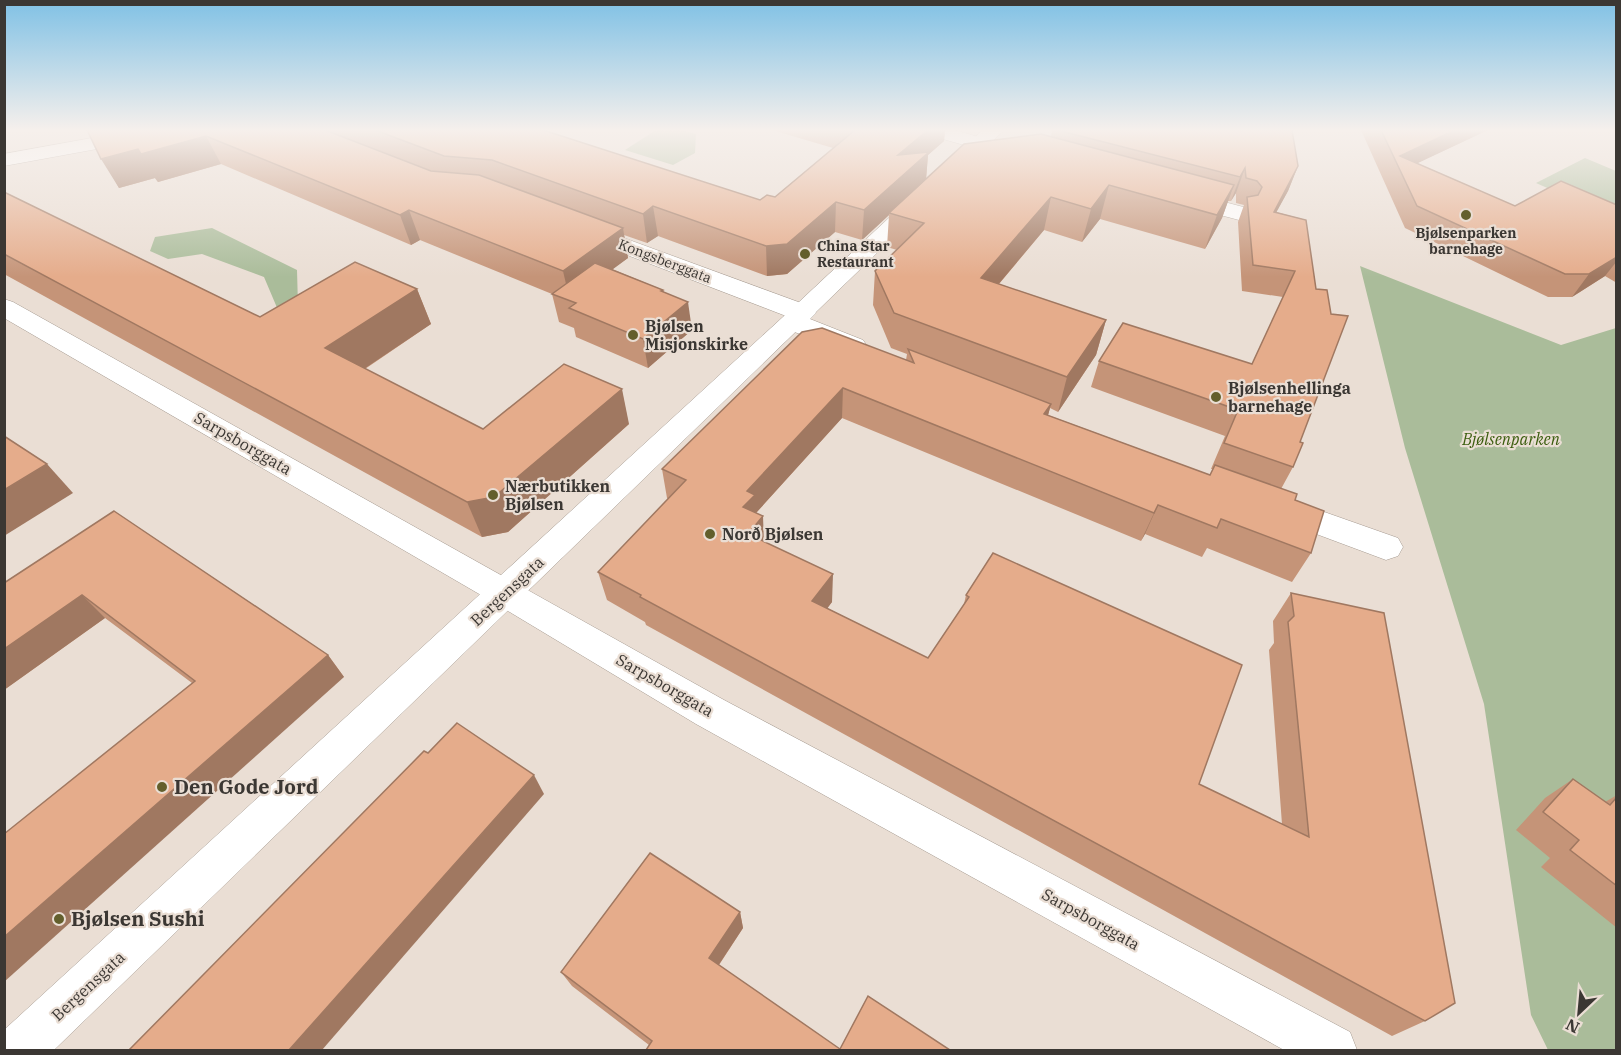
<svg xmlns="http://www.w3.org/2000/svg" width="1621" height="1055" font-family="'IBM Plex Serif',serif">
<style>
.green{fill:#aabc9a}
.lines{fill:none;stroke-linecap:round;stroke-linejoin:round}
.minor-casing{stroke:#a69b91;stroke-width:1}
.tertiary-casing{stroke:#a69b91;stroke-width:1}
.minor{fill:#fff;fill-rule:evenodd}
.tertiary{fill:#fff;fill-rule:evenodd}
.wall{fill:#c59478;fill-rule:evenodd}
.shaded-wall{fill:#a07861}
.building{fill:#e5ac8b;stroke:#a07861;stroke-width:1.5}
.poi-dot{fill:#635f2c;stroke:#eaded4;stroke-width:2}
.labels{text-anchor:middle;stroke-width:4.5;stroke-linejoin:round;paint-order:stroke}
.far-poi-label{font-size:14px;font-weight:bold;fill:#3b3733;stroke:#eaded4}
.far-street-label{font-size:14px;fill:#3b3733;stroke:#eaded4}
.poi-label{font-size:16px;font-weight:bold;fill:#3b3733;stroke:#eaded4;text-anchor:start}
.park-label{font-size:16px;font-style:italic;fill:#3b5d0e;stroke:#eaded4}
.street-label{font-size:16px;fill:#3b3733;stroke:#eaded4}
.near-poi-label{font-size:20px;font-weight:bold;fill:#3b3733;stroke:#eaded4;text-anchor:start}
</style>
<rect width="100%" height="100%" fill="#eaded4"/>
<g class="green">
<polygon points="656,130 681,130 696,134 695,153 673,165 625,150"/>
<polygon points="1585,158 1616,171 1616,208 1606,214 1536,183"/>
<polygon points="212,228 297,270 298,306 278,310 264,277 202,254 168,259 150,251 155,237"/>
<polygon points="1360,266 1561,345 1616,328 1616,1050 1548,1050 1531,1015 1484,704 1405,448"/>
</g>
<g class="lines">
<g class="minor-casing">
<g id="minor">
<polygon points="136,130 178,130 175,134 168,136 4,166 4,154"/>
<polygon points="922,130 954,130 1021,149 1024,153 1021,157 1014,159 925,134"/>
<polygon points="1183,191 1247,208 1250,213 1247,218 1239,220 1175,203 1172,198 1175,193"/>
<polygon points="583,223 812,307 816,313 810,319 863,340 867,346 863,352 853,354 784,328 780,322 786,316 575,235 571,230 575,225"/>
<polygon points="4,299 13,302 724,700 1350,1032 1357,1050 1284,1050 696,724 493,602 4,318"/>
<polygon points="1279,496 1398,538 1403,547 1398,556 1386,560 1268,516 1263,508 1268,500"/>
</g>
</g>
<g class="tertiary-casing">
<polygon id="tertiary" points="983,130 1004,130 54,1050 4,1050 4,1030 784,316"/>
</g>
<use href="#minor" class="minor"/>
<use href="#tertiary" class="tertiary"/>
</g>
<g class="wall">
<path d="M87,130H543L760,200L775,197L833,148L772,130H945L944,141L928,155L926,179L1051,137L1052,130H1292L1298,166L1288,191L1276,212L1306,220L1300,442L1293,467L1281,489L1295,500L1311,553L1292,582L1207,548L1202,557L1145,534L1141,541L842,418L756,513L764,542L832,602L827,608L928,658L964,604L966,595L993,553L1199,784L1282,824L1269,650L1274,643L1273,621L1291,593L1425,1021L1392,1036L646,625L645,622L607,600L598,572L668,499L667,498L662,469L906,360L907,354L891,348L873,305L875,271L897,250L887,247L889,215L862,240L835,232L787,274L767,276L658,236L647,243L624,235L628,258L612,269L663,290L664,292L692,330L648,368L576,337L574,328L559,322L552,294L420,240L411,245L221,164L158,182L155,178L119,188ZM1236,193V203L1244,205L1238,222L1242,291L1283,297L1252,364L1099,361L1091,387L1225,436L1211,469H1213L1210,475L1048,415L1050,408L1058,412L1096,355L1106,320L999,284L1044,230L1082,242L1100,219L1205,249L1222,218L1228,201H1231Z"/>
<polygon points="1361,130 1488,130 1417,163 1515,206 1617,205 1617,283 1605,276 1572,297 1548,297 1405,228"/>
<polygon points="4,192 260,317 417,289 431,324 365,369 483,429 629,424 508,532 482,537 4,274"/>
<polygon points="114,511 328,655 344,677 192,683 105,618 4,690 4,583"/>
<polygon points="1573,779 1605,802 1617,795 1617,928 1541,867 1550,858 1516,830 1545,798"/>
<polygon points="650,853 740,912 743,928 719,965 840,1049 868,996 950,1050 646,1050 649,1045 572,986 561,972"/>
</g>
<g class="shaded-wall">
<polygon points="928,130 945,130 944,141 928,155 926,180 889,213 889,215 862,240 864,210 898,155"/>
<polygon points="1455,130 1488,130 1401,171 1400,156"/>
<polygon points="206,136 221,164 158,182 155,178 119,188 101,159 138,149"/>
<polygon points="1298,166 1288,191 1263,237 1274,212"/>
<polygon points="1245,168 1236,193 1231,201 1240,177"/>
<polygon points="1109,185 1100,219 1082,242 1091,209"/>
<polygon points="1234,185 1222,218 1205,249 1217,215"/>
<polygon points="1051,197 1044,230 975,312 981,278"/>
<polygon points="836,202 835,232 787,274 767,276 766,246"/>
<polygon points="653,206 658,236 647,243 643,214"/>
<polygon points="409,210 420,240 411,245 400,215"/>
<polygon points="623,228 628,258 570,301 563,271"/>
<polygon points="1617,257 1617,261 1605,276 1572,297 1589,274"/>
<polygon points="417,289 431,324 343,383 325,348"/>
<polygon points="688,302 692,330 648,368 643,339"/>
<polygon points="1106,320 1096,355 1058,412 1067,377"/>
<polygon points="843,388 842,418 756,513 763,516 764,545 748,534 743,507 747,491"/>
<polygon points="622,389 629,424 508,532 482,537 467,502"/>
<polygon points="1051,404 1043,434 1044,414"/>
<polygon points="47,464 73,493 4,536 4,490"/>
<polygon points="1158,505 1145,534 1141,541 1154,513"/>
<polygon points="833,574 832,602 812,629 812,601"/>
<polygon points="82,595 105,618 4,690 4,649"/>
<polygon points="328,655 344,677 4,982 4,937"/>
<polygon points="534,775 544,794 322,1050 289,1050"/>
<polygon points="740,912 743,928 714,972 709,958"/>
</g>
<g class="building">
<polygon points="87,130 325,130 431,171 479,175 623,228 563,271 409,210 400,215 206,136 141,154 138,149 101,159"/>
<polygon points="375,130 543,130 760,200 767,195 775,197 855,130 928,130 898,155 929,152 864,210 836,202 787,244 766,246 653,206 643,214 492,160 444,156"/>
<polygon points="1057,130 1235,130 1242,131 1242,130 1292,130 1298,166 1274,212 1306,220 1316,289 1327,290 1331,314 1348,316 1300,442 1303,443 1293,467 1224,443 1238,410 1099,361 1123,323 1252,364 1295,271 1253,265 1247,197 1258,195 1262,187 1257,181 1246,178 1245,168 1240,177"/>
<polygon points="1381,130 1455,130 1400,156 1515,206 1561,181 1617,205 1617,257 1589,274 1565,274 1417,206"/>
<polygon points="1041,134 1234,185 1217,215 1109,185 1091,209 1051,197 981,278 1106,320 1067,377 894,313 875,271 924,223 889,213 964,144"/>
<polygon points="4,192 260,317 355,262 417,289 325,348 483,429 564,364 622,389 494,497 467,502 4,254"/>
<polygon points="595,263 663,290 661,291 688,302 643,339 569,308 576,303 552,294"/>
<polygon points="822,328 914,363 908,349 1051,404 1044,414 1210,475 1215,465 1297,494 1295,500 1324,511 1311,553 1221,519 1217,528 1158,505 1154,513 843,388 747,491 755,495 743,507 763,516 748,534 833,574 812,601 928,658 969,597 966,595 993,553 1242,665 1199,784 1309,837 1288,622 1294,616 1291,593 1384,613 1455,1003 1425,1021 640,597 641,595 598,572 686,480 662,469 802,332"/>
<polygon points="4,436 47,464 4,490"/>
<polygon points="114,511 328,655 4,937 4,834 195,681 82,595 4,649 4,583"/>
<polygon points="457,723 534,775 289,1050 129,1050 424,751 428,753"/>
<polygon points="1573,779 1610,805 1617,797 1617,886 1570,850 1579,840 1543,812"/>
<polygon points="650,853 740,912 709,958 840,1049 868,996 950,1050 646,1050 652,1041 561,972"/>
</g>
<linearGradient id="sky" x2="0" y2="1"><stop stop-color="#80c1e5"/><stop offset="0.47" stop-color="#f6f0ec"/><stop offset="1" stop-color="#f6f0ec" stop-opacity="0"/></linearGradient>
<rect width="1621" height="277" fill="url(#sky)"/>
<g class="poi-dot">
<circle cx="1466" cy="215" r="6"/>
<circle cx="805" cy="254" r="6"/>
<circle cx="633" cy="335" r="6"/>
<circle cx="1216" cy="397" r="6"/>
<circle cx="493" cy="495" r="6"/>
<circle cx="710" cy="534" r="6"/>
<circle cx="162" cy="787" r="6"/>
<circle cx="59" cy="919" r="6"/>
</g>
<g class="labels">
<g class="far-poi-label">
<text x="1466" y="238">Bjølsenparken<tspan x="1466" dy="16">barnehage</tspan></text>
<text x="817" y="251" text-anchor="start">China Star<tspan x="817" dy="16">Restaurant</tspan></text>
</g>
<g class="far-street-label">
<text transform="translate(665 261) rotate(21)" y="5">Kongsberggata</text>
</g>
<g class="poi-label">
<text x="645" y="332">Bjølsen<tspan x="645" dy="18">Misjonskirke</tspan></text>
<text x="1228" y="394">Bjølsenhellinga<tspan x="1228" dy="18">barnehage</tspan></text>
<text x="505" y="492">Nærbutikken<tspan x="505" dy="18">Bjølsen</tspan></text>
<text x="722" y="540">Norð Bjølsen</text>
</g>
<g class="park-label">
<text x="1511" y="445">Bjølsenparken</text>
</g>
<g class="street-label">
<text transform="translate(243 443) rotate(30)" y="6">Sarpsborggata</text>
<text transform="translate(507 591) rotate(-43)" y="6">Bergensgata</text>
<text transform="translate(665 685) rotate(30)" y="6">Sarpsborggata</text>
<text transform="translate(1091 919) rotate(29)" y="6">Sarpsborggata</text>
<text transform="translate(88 986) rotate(-43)" y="6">Bergensgata</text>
</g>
<g class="near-poi-label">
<text x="174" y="794">Den Gode Jord</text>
<text x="71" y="926">Bjølsen Sushi</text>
</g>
</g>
<rect width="1621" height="1055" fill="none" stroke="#3b3733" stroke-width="12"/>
<g transform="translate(1579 1013) rotate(206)" stroke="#eaded4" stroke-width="4.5" paint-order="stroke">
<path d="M0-4.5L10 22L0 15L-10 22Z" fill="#3b3733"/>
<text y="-9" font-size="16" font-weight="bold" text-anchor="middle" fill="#3b3733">N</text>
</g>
</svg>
